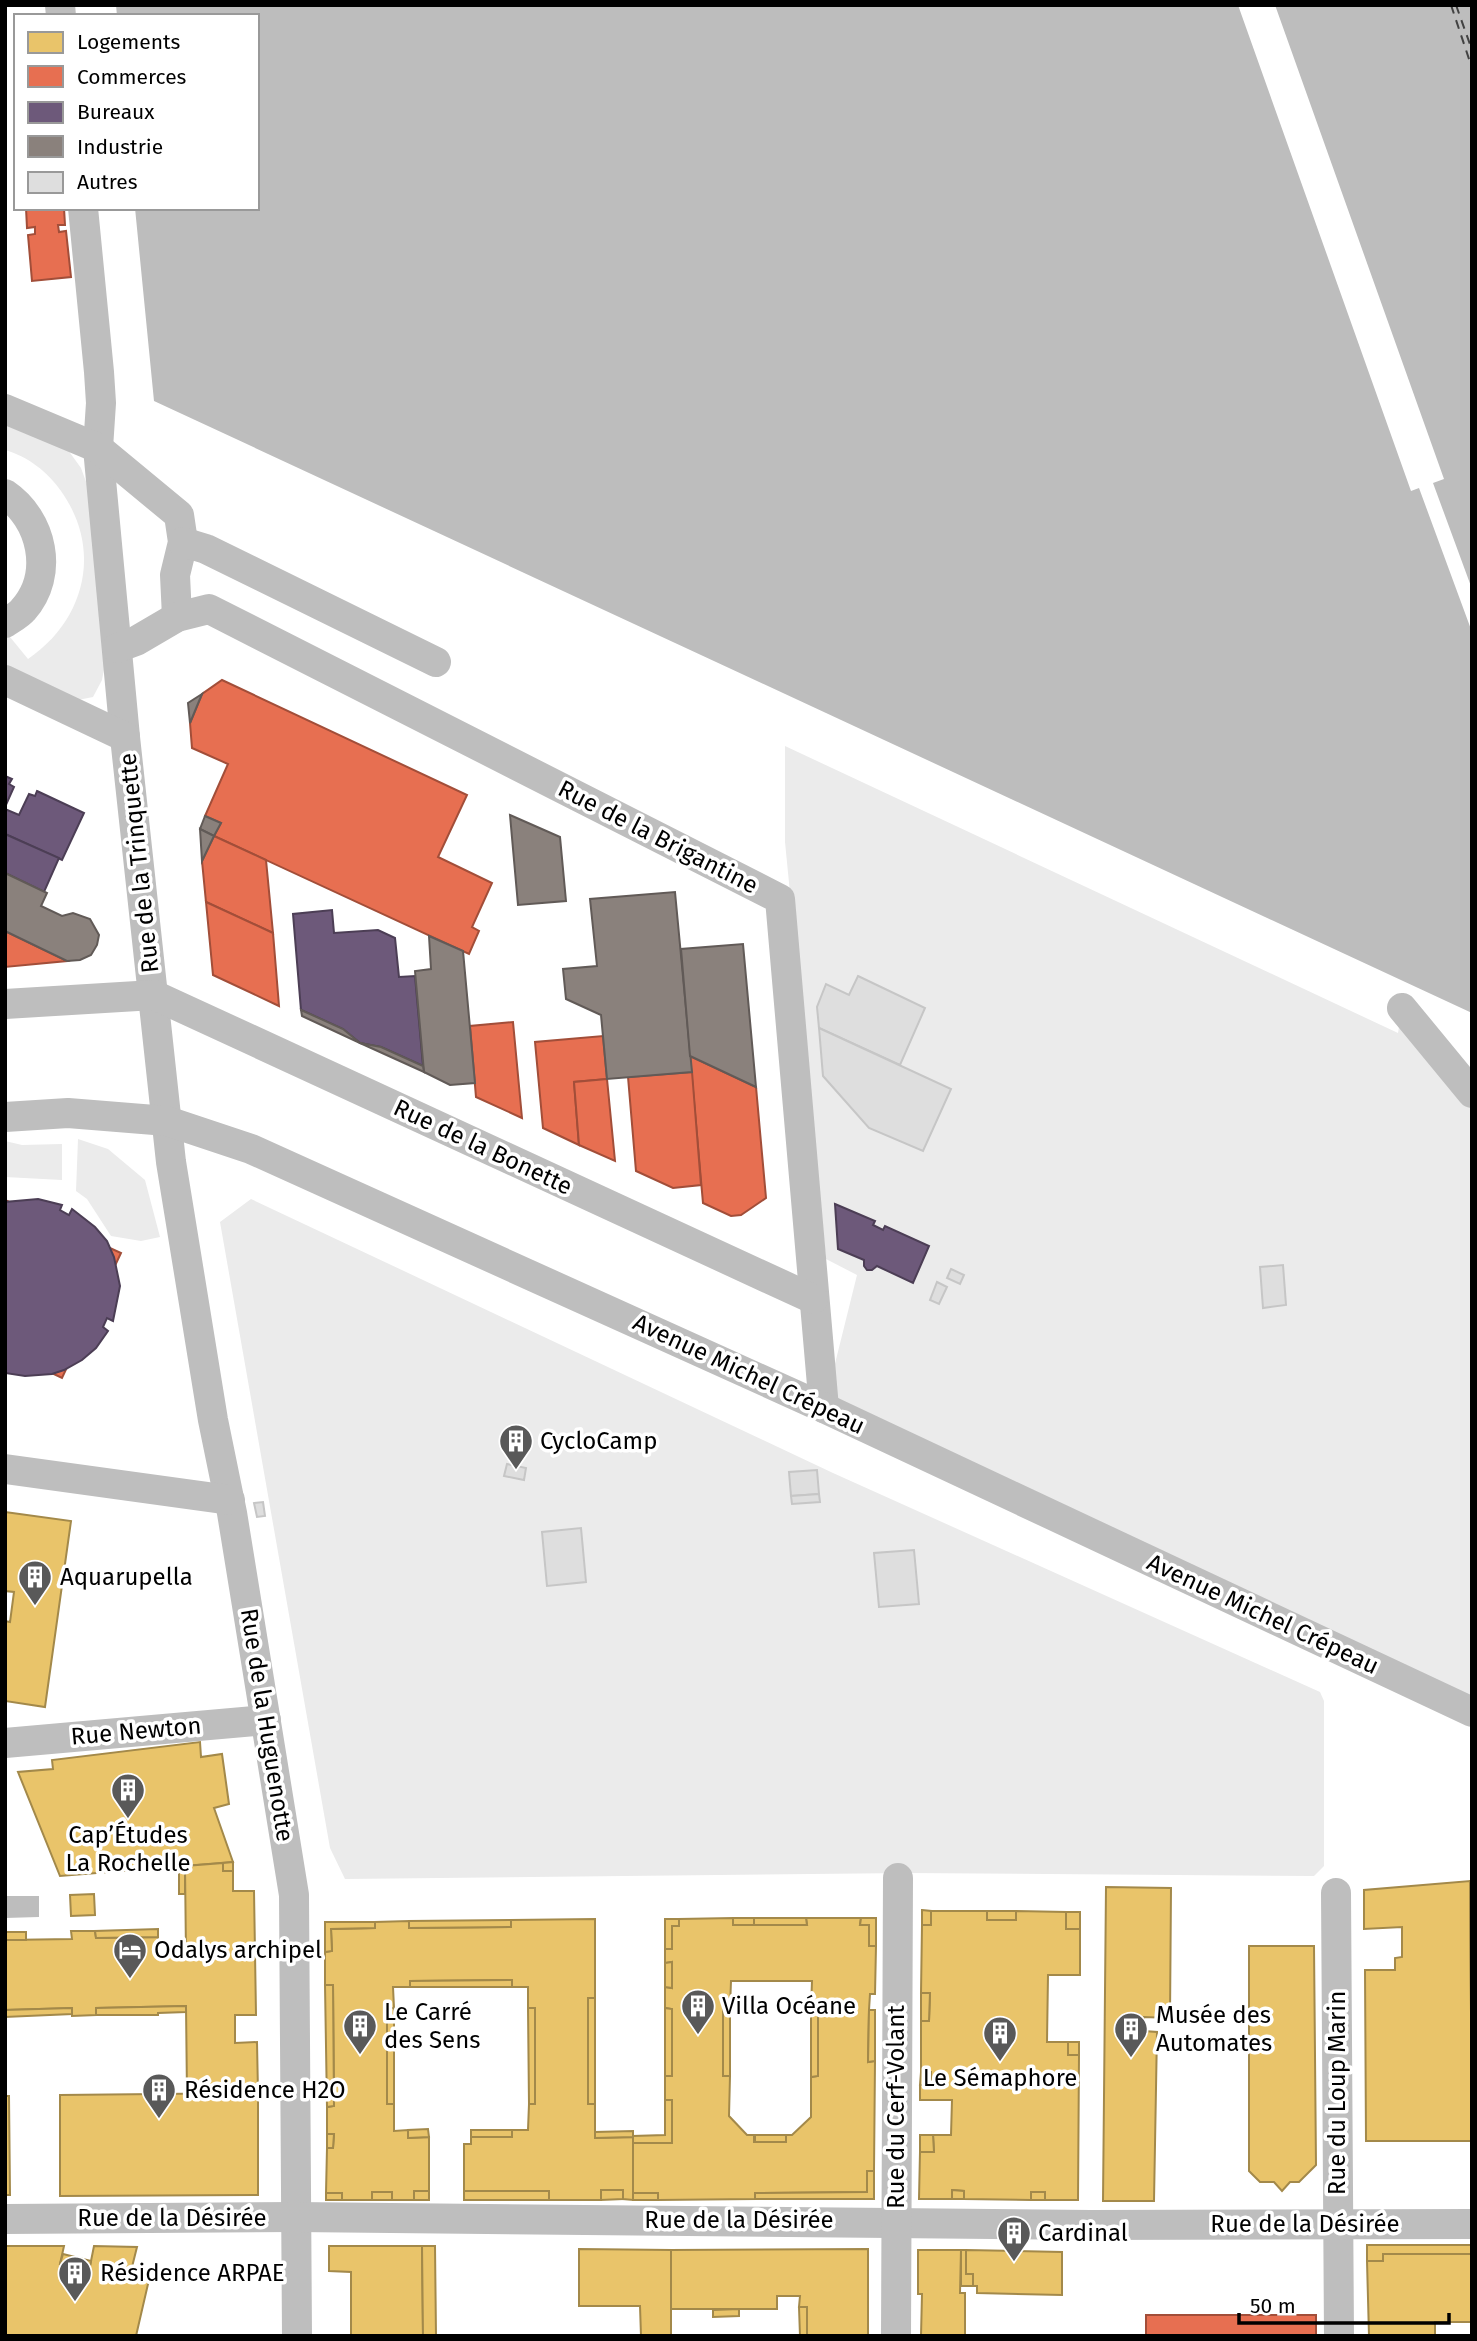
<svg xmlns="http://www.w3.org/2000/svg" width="1477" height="2341" font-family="'Fira Sans',sans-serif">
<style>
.green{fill:#ebebeb}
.water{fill:#bdbdbd}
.pier{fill:#fff}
.homes{fill:#e9c46a;stroke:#a3894a;stroke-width:2;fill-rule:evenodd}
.shops{fill:#e76f51;stroke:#a24e39;stroke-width:2}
.offices{fill:#6d597a;stroke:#4c3e55;stroke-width:2}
.industry{fill:#8a817c;stroke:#615a57;stroke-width:2}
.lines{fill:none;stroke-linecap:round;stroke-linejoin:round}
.ferry{stroke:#424242;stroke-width:2;stroke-dasharray:9 7;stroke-linecap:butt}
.building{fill:#dedede;stroke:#c6c6c6;stroke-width:2}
.minor{stroke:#bebebe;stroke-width:30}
.labels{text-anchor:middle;stroke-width:7;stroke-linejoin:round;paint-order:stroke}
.street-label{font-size:24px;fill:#000;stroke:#fff}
.poi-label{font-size:24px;fill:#000;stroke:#fff;text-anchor:start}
</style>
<rect width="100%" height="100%" fill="#fff"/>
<g class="green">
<path d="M5,415L68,450L81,468L89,490L105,664L102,680L93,697L78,700L5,669V634L10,637L28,659C85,620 103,550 61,491C48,472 27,456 5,450Z"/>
<polygon points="785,746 1398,1033 1402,1008 1472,1093 1472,1712 824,1408 857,1275 826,1259 785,842"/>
<polygon points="78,1139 108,1149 145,1180 160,1237 141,1241 111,1236 87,1199 76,1191"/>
<polygon points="5,1141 22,1145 62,1144 62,1180 5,1177"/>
<polygon points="251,1199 833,1473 1320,1692 1324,1701 1324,1866 1314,1876 907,1873 345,1879 330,1848 220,1222"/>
</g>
<g class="water">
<polygon points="116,5 1472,5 1472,1013 154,401 135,208 257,208 257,16 117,16"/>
<polygon points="5,1896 39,1896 39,1917 5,1918"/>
</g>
<polygon class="pier" points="1238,5 1275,5 1444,479 1433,483 1472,589 1472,632 1419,488 1411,491"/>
<g class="homes">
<polygon points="5,1512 71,1521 45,1707 5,1701 5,1621 10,1622 14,1592 5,1591"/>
<polygon points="200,1742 201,1757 222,1754 229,1804 214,1808 233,1862 60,1876 18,1772 53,1769 52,1760"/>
<polygon points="233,1862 233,1871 223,1871 223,1863"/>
<polygon points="223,1863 223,1871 233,1871 233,1891 254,1891 256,2015 235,2015 235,2043 257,2042 258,2093 187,2094 186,2006 96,2008 96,2015 72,2016 72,2008 5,2010 5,1940 72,1939 71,1931 95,1931 96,1938 158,1937 158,1954 186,1954 185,1866"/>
<rect x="179" y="1866" width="6" height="28"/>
<polygon points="1470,1881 1472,2141 1366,2141 1365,1970 1395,1970 1395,1958 1402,1957 1402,1927 1364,1929 1364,1890"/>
<polygon points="1470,1881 1472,1881 1472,2141"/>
<polygon points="1106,1887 1171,1888 1170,2018 1144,2017 1144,2031 1157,2032 1154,2201 1103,2201"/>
<polygon points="94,1894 95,1915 71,1916 70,1895"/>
<polygon points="922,1910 931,1911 931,1925 922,1925"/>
<polygon points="931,1911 987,1911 987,1920 1016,1920 1016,1911 1066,1912 1066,1929 1080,1929 1080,1975 1048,1975 1047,2042 1068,2042 1068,2055 1079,2055 1078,2200 1045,2200 1045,2192 1031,2192 1031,2200 964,2199 964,2191 952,2190 952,2199 919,2199 920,2152 934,2152 933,2135 951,2135 952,2100 920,2100 920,2085 931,2085 931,2072 921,2072 921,2021 929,2021 930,1993 921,1993 922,1925 931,1925"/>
<rect x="987" y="1911" width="29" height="9"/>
<rect x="1066" y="1912" width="14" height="17"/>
<path d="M733,1918V1925H807L806,1918H861L860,1925H869V1946H876L875,1994H870L869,2010L868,2062L875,2061L874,2171H867V2192L755,2193V2199L658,2200V2193H633V2143H672V2100H665V2076H672V2009L665,2008V1987L672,1988V1962L665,1963V1949H672V1926H679V1919ZM731,1981H812L811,2009H818V2076L811,2077V2117L792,2135H786V2142H754V2135H747L729,2116L730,2076H723V2009L730,2008Z"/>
<rect x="733" y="1918" width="21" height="7"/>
<polygon points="754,1918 806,1918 807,1925 754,1925"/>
<polygon points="861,1918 876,1918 876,1946 869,1946 869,1925 860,1925"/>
<polygon points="595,1919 595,1998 588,1998 588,2104 595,2104 595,2138 633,2137 633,2200 623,2199 623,2190 601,2190 601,2200 549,2200 549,2191 464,2191 464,2144 471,2144 471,2137 512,2137 512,2130 528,2130 529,2104 535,2104 535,2008 528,2008 528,1987 512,1987 512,1980 410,1981 410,1987 393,1987 394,2008 387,2008 387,2104 394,2104 394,2131 408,2130 408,2138 429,2137 429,2191 414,2191 414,2200 392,2200 392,2192 372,2192 372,2200 342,2200 342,2193 326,2193 327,2148 333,2148 334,2134 327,2134 327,2107 334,2106 333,1985 325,1985 325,1952 332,1951 331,1929 375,1928 375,1922 409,1921 409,1928 511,1927 511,1920"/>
<polygon points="665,1919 679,1919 679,1926 672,1926 672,1949 665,1949"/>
<polygon points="511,1920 511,1927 409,1928 409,1921"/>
<polygon points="325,1922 375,1922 375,1928 331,1929 332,1951 325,1952"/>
<polygon points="158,1929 158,1937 96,1938 95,1931"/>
<rect x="5" y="1932" width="21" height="8"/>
<polygon points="1249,1946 1314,1946 1316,2165 1299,2182 1290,2182 1282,2191 1274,2182 1260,2182 1249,2171"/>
<polygon points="672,1962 672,1988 665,1987 665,1963"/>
<polygon points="512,1980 512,1987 410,1987 410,1981"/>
<polygon points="325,1985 333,1985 334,2106 327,2107"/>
<polygon points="921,1993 930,1993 929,2021 921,2021"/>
<rect x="588" y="1998" width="7" height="106"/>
<polygon points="186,2006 186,2012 158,2013 158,2015 96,2015 96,2008"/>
<polygon points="72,2008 72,2014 5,2017 5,2010"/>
<rect x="387" y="2008" width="7" height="96"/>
<polygon points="528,2008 535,2008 535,2104 529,2104"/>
<polygon points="665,2008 672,2009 672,2076 665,2076"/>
<polygon points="730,2008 730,2076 723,2076 723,2009"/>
<polygon points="811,2009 818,2009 818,2076 811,2077"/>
<polygon points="869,2010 875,2010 875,2061 868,2062"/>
<rect x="1068" y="2042" width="11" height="13"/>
<polygon points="921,2072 931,2072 931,2085 920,2085"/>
<polygon points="258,2093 258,2195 60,2196 60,2095"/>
<polygon points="5,2096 9,2096 10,2195 5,2195"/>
<polygon points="665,2100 672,2100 672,2143 633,2143 633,2136 665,2135"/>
<polygon points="428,2129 429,2137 408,2138 408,2130"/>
<rect x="471" y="2130" width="41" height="7"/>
<polygon points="633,2131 633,2137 595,2138 595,2132"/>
<polygon points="327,2134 334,2134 333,2148 327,2148"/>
<rect x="755" y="2135" width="31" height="7"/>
<polygon points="920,2135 933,2135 934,2152 920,2152"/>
<polygon points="867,2171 874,2171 874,2199 755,2199 755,2193 867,2192"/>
<polygon points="601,2190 623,2190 623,2199 601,2200"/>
<polygon points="952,2190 964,2191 964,2199 952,2199"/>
<rect x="414" y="2191" width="15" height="9"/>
<rect x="464" y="2191" width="85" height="9"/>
<rect x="372" y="2192" width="20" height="8"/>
<rect x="1031" y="2192" width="14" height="8"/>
<rect x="326" y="2193" width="16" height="7"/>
<rect x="633" y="2193" width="25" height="7"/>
<polygon points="1367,2245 1472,2245 1472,2254 1383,2254 1383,2261 1367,2261"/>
<polygon points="5,2246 64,2246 60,2264 89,2271 94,2246 137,2247 132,2267 151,2271 136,2336 5,2336"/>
<polygon points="329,2246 422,2246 423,2336 351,2336 351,2272 329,2271"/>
<polygon points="422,2246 435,2246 436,2336 423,2336"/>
<polygon points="579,2249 671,2250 671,2336 641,2336 640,2306 579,2306"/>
<polygon points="868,2249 868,2336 807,2336 807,2307 799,2307 800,2296 777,2296 777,2309 671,2309 671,2250"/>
<polygon points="918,2250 961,2250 960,2293 965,2293 965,2336 921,2336 922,2294 918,2294"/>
<polygon points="961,2250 966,2250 966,2274 973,2274 973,2286 961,2286"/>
<polygon points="966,2250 1062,2252 1062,2295 977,2293 977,2286 973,2286 973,2274 966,2274"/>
<polygon points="63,2254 91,2261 89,2271 60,2264"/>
<polygon points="1383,2254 1472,2254 1472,2322 1435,2322 1435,2336 1369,2336 1367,2261 1383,2261"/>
<polygon points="799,2307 807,2307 807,2336 800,2336"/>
<polygon points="739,2309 739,2316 713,2317 713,2310"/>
</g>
<g class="shops">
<polygon points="26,208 64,208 65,225 58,225 59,232 66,231 71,277 32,281 28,235 35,234 35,227 27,228"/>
<polygon points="222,680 467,795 438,857 492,883 472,927 479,931 469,954 214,836 221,823 205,816 228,764 192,748 190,723 202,694"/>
<polygon points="214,836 266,860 273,933 206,902 202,861"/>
<polygon points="206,902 273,933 279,1006 213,975"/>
<polygon points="5,931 67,961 5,967"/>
<polygon points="513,1022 522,1118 476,1097 470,1026"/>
<polygon points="603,1036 607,1079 574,1082 579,1145 543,1128 535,1042"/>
<polygon points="690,1056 756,1087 766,1198 741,1215 731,1216 703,1203"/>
<polygon points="692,1072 701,1185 673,1188 636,1171 628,1077"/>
<polygon points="607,1079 615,1161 579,1145 574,1082"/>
<polygon points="5,1200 121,1253 62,1378 5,1351"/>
<rect x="1146" y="2315" width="170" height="21"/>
</g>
<g class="offices">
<polygon points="5,776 12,779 9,784 14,787 5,807"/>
<polygon points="37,791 84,813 62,860 5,834 5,809 19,815 29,794 35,796"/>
<polygon points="5,834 59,858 44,892 5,873"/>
<polygon points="332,910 334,933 378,930 395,938 399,977 415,976 423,1066 381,1047 360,1043 343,1029 301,1010 293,914"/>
<polygon points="38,1199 62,1205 60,1210 69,1215 72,1209 95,1227 107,1241 114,1257 120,1286 113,1321 107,1318 103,1327 108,1331 96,1348 82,1360 64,1370 52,1374 25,1376 5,1373 5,1202"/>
<polygon points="835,1204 875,1221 873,1225 883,1230 885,1226 929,1246 913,1283 877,1266 872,1270 867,1270 864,1266 864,1260 838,1249"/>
</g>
<g class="industry">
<polygon points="202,694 190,723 188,703"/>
<polygon points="510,815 560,837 566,901 518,905"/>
<polygon points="205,816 221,823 214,836 200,829"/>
<polygon points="200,829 214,836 202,861"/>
<polygon points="5,873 47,893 41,906 62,916 73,913 90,919 99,935 97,945 91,955 80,960 67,961 5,931"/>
<polygon points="675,892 692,1072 607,1079 601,1015 566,999 563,969 597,966 590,899"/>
<polygon points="429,936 463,951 475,1083 450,1085 424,1072 415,971 431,969"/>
<polygon points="743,944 756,1087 690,1056 681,949"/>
<polygon points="301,1010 343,1029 360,1043 302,1016"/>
<polygon points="360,1043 381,1047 423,1066 424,1072"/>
</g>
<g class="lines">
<g class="ferry">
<polyline points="1451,5 1472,68"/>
<polyline points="1456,5 1472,50"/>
</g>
</g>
<g class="building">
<polygon points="858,976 925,1008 900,1065 819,1028 817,1007 826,984 849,995"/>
<polygon points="819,1028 951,1089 923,1151 869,1128 823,1076"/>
<polygon points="1283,1265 1286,1305 1263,1308 1260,1267"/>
<polygon points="951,1269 964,1275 960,1284 947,1278"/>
<polygon points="937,1282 947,1287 939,1304 930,1300"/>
<polygon points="507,1464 526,1468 524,1480 504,1476"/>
<polygon points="817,1470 819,1494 791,1496 789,1472"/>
<polygon points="819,1494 820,1502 792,1504 791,1496"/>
<polygon points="263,1502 265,1516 257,1517 254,1503"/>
<polygon points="581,1528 586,1582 547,1586 542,1532"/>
<polygon points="914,1550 919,1604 879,1607 874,1553"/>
</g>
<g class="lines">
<g class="minor">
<polyline points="60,5 61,16"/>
<polyline points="83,208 99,372 101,403 98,448 125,737"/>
<polyline points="5,409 98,448 179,515 183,542 175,575 177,617"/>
<path d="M5,494C42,519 55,574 23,610C19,615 11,619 5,623"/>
<polyline points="183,542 206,549 436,662"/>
<polyline points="117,648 136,641 177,617 209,609 780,899 824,1408"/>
<polyline points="5,680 125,737 171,1162 213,1420 232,1513 294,1895 297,2336"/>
<polyline points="5,1004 154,995 813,1299"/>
<polyline points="1402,1008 1472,1093"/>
<polyline points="5,1117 68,1113 167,1121 251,1149 824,1408 1472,1712"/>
<polyline points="5,1469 230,1500"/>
<polyline points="5,1743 266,1720"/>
<polyline points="1336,1893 1339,2336"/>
<polyline points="5,2219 296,2217 1091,2225 1472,2224"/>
<polyline points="896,2336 898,1878"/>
</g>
</g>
<defs>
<g id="building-pin" transform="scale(1.75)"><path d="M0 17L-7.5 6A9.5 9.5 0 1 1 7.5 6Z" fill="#595959" stroke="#fff"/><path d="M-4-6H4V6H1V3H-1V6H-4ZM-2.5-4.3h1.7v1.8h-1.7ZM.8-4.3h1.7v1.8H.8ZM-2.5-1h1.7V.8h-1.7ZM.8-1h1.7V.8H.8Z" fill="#fff"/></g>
<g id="hotel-pin" transform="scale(1.75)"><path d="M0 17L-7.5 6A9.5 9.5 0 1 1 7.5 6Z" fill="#595959" stroke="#fff"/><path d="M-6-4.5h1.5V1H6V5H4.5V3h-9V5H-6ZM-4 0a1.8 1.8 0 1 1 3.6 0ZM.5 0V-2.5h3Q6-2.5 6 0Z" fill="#fff"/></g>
</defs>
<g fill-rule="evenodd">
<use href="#building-pin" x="516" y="1441"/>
<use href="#building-pin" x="35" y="1577"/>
<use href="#building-pin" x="128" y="1790"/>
<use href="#hotel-pin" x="130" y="1950"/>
<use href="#building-pin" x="698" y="2006"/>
<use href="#building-pin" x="360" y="2026"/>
<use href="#building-pin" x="1131" y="2029"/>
<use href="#building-pin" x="1000" y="2033"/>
<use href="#building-pin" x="159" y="2090"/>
<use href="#building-pin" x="1014" y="2233"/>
<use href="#building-pin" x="75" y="2273"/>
</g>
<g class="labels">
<g class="street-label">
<text transform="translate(658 837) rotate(27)" y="8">Rue de la Brigantine</text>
<text transform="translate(139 863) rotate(-96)" y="8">Rue de la Trinquette</text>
<text transform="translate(483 1147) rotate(25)" y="8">Rue de la Bonette</text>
<text transform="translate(749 1374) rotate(25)" y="8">Avenue Michel Crépeau</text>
<text transform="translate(1263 1614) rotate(25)" y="8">Avenue Michel Crépeau</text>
<text transform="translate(267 1725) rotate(81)" y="8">Rue de la Huguenotte</text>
<text transform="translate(136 1731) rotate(-5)" y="8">Rue Newton</text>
<text transform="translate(1337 2093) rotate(-90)" y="8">Rue du Loup Marin</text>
<text transform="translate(896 2107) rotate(-90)" y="8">Rue du Cerf-Volant</text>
<text x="172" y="2226">Rue de la Désirée</text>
<text x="739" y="2228">Rue de la Désirée</text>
<text x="1305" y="2232">Rue de la Désirée</text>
</g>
<g class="poi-label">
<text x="540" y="1449">CycloCamp</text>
<text x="60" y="1585">Aquarupella</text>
<text x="128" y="1843" text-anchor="middle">Cap’Études<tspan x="128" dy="28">La Rochelle</tspan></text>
<text x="154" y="1958">Odalys archipel</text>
<text x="722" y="2014">Villa Océane</text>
<text x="384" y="2020">Le Carré<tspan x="384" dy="28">des Sens</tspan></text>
<text x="1156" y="2023">Musée des<tspan x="1156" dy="28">Automates</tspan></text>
<text x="1000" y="2086" text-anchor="middle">Le Sémaphore</text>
<text x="184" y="2098">Résidence H2O</text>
<text x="1038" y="2241">Cardinal</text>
<text x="100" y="2281">Résidence ARPAE</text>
</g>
</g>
<rect width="1477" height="2341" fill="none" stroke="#000000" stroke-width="14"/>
<rect x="14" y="14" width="245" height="196" fill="#ffffff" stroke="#999999" stroke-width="2"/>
<rect x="28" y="32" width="35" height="21" fill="#e9c46a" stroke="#999999" stroke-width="2"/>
<text x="77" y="49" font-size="21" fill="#000000">Logements</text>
<rect x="28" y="66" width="35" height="21" fill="#e76f51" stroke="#999999" stroke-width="2"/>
<text x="77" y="84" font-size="21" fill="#000000">Commerces</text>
<rect x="28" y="102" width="35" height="21" fill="#6d597a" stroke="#999999" stroke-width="2"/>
<text x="77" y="119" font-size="21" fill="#000000">Bureaux</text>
<rect x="28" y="136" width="35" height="21" fill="#8a817c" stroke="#999999" stroke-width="2"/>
<text x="77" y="154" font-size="21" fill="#000000">Industrie</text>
<rect x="28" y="172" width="35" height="21" fill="#dedede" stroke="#999999" stroke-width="2"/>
<text x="77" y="189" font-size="21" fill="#000000">Autres</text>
<path d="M1239 2313v10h210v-10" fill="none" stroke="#000000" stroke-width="3.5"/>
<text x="1250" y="2313" font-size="21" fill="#000000" stroke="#ffffff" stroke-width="5" paint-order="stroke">50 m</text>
</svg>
